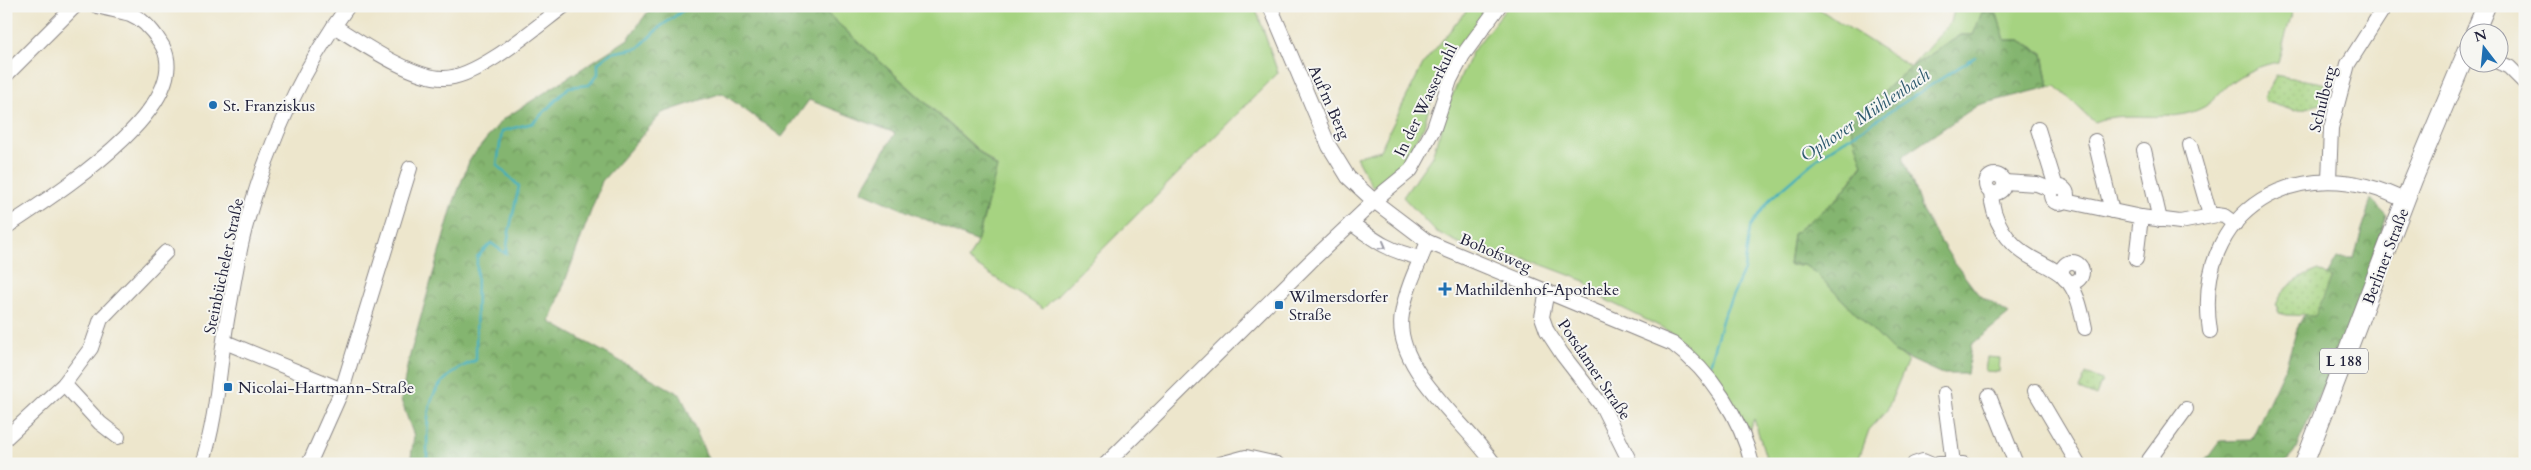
<svg xmlns="http://www.w3.org/2000/svg" width="2531" height="470" font-family="Cardo,serif">
<style>
.grass{fill:#a6d381;stroke:#647a5e}
.forest{fill:url(#forest-crowns);stroke:#536c55}
.park{fill:url(#park-dots);stroke:#647a5e}
.lines{fill:none;stroke-linecap:round;stroke-linejoin:round}
.stream{stroke:#40afbb;stroke-width:2.5}
.minor-casing{stroke:#888484;stroke-width:16}
.major-casing{stroke:#888484;stroke-width:20}
.minor{stroke:#fff;stroke-width:14}
.major{stroke:#fff;stroke-width:18}
.oneway{stroke:#9c9ca7}
.poi-dot{fill:#1f6fb2;stroke:#f6f6f2;stroke-width:2}
.labels{text-anchor:middle;stroke-width:4;stroke-linejoin:round;paint-order:stroke}
.shield{fill:#f6f6f2;stroke:#626272;stroke-width:1}
.shield-label{font-size:15px;font-weight:bold;fill:#22223b}
.street-label{font-size:16px;fill:#22223b;stroke:#f6f6f2}
.poi-label{font-size:16px;fill:#22223b;stroke:#f6f6f2;text-anchor:start}
.water-label{font-size:18px;font-style:italic;fill:#2e5a6e;stroke:#f6f6f2}
</style>
<defs>
<pattern id="forest-crowns" width="20" height="18" patternUnits="userSpaceOnUse" patternTransform="scale(1.25)"><rect width="20" height="18" fill="#84b56f"/><path d="M2 6a3 3 0 1 1 6 0M12 15a3 3 0 1 1 6 0" fill="none" stroke="#6c935c"/></pattern>
<pattern id="park-dots" width="8" height="8" patternUnits="userSpaceOnUse" patternTransform="scale(1.25)"><rect width="8" height="8" fill="#a6d381"/><path d="M2 2h.1M6 6h.1" fill="none" stroke="#8fb570" stroke-width="1.8" stroke-linecap="round"/></pattern>
</defs>
<rect width="100%" height="100%" fill="#f6f6f2"/>
<filter id="ink" filterUnits="userSpaceOnUse"><feTurbulence type="fractalNoise" baseFrequency=".02" numOctaves="2"/><feDisplacementMap in="SourceGraphic" scale="10" xChannelSelector="R" yChannelSelector="G"/><feConvolveMatrix kernelMatrix="1 2 1 2 8 2 1 2 1" color-interpolation-filters="sRGB"/></filter>
<filter id="wash" filterUnits="userSpaceOnUse"><feTurbulence type="fractalNoise" baseFrequency=".0096" numOctaves="4" result="noise"/><feDisplacementMap in="SourceGraphic" scale="20" xChannelSelector="R" yChannelSelector="G"/><feGaussianBlur stdDeviation="1.12" result="paint"/><feColorMatrix in="noise" values="0 0 0 0 0 0 0 0 0 0 0 0 0 0 0 0 0 1.4 0 .05"/><feComposite in="paint" operator="in"/></filter>
<g filter="url(#wash)">
<rect width="100%" height="100%" fill="#ede6cc"/>
<g class="grass">
<polygon points="819,6 1255,6 1278,73 1043,309 968,260 977,242 997,167"/>
<polygon points="1470,6 1492,6 1438,76 1424,126 1398,169 1373,188 1356,157 1380,150 1423,64"/>
<path d="M1508,6H1814L1911,67L1951,22L1955,6H2294L2278,62C2261,65 2242,73 2229,84C2220,91 2213,102 2204,107C2169,126 2129,108 2094,122L2056,86L2049,87L2043,53L2020,40H2005L1997,15L1973,35H1961L1911,67L1849,121L1863,164L1838,198L1793,234L1789,265H1804L1816,273L1894,352L1908,360L1887,410L1869,430L1857,464H1768L1754,419L1749,430L1726,391L1673,333L1598,296L1585,281L1516,255L1499,263L1435,231L1403,197L1432,156L1451,98L1472,52Z"/>
<polygon points="1987,357 2000,358 1999,372 1985,371"/>
</g>
<g class="forest">
<polygon points="652,6 819,6 997,168 977,242 861,191 895,133 809,100 782,137 722,93 662,113 602,181 550,322 681,395 710,464 410,464 414,436 401,400 408,362 453,204 470,159 502,120 628,39"/>
<polygon points="1982,12 1997,14 2005,40 2020,40 2043,54 2049,87 1978,105 1903,156 1923,213 1953,261 1978,294 2009,314 1971,345 1967,374 1942,374 1894,352 1816,273 1804,265 1789,265 1793,234 1838,198 1863,165 1849,121 1911,67 1961,35 1973,35"/>
<polygon points="2371,199 2387,215 2372,260 2368,281 2294,453 2284,464 2203,464 2220,441 2251,440 2286,365 2298,326 2337,258 2354,258"/>
</g>
<g class="park">
<path d="M2276,75C2294,79 2312,80 2330,85L2323,103L2295,111L2267,102L2264,98Z"/>
<path d="M2319,270L2332,278L2315,316L2287,315L2279,313L2276,305C2283,286 2302,276 2319,270Z"/>
<polygon points="2086,374 2102,380 2096,396 2079,389"/>
</g>
<g class="lines">
<g class="stream">
<polyline points="1709,365 1723,317 1744,270 1750,228 1770,199 1820,156 1975,57"/>
<path d="M427,464C428,411 421,384 476,360L477,257L491,243L506,254L509,232L519,186L497,165L502,131L533,123L569,87L589,85L598,74V63L611,53L638,48L660,27L689,6"/>
</g>
</g>
</g>
<g filter="url(#ink)">
<g class="lines">
<g class="minor-casing">
<g id="minor">
<path d="M1270,6L1329,146L1348,177L1374,201L1428,242L1673,344C1711,372 1741,418 1752,464"/>
<path d="M334,26C360,42 413,79 444,78C478,78 536,27 564,6"/>
<polyline points="2498,62 2509,67 2525,83"/>
<polyline points="6,75 75,6"/>
<polyline points="2038,129 2056,187"/>
<polyline points="2095,141 2112,211"/>
<polyline points="2190,145 2210,215"/>
<polyline points="2144,150 2160,220"/>
<circle cx="1995" cy="184" r="9"/>
<polyline points="2329,180 2331,128 2348,64 2385,6"/>
<polyline points="2004,182 2037,184 2052,190"/>
<circle cx="2059" cy="195" r="8"/>
<path d="M1991,192C1992,220 2007,244 2032,258C2043,264 2056,269 2065,278C2078,292 2081,310 2085,328"/>
<polyline points="2065,201 2141,217 2180,222 2217,215 2224,216 2235,224"/>
<path d="M1351,223C1377,242 1389,251 1421,258"/>
<path d="M6,227C47,199 203,104 160,42C153,31 143,19 130,14C119,11 108,9 97,6"/>
<path d="M1428,242C1418,265 1406,289 1402,314C1392,368 1467,423 1494,464"/>
<polyline points="2136,259 2141,217"/>
<circle cx="2072" cy="272" r="10"/>
<polyline points="1547,291 1542,317 1547,331 1562,354 1602,406 1631,464"/>
<path d="M2210,331C2191,209 2301,147 2405,201"/>
<polyline points="225,342 342,390 309,464"/>
<polyline points="64,384 100,423 118,437"/>
<polyline points="342,390 410,168"/>
<polyline points="2035,391 2078,464"/>
<polyline points="1944,394 1953,463"/>
<polyline points="1989,396 2016,464"/>
<polyline points="6,438 64,384 91,348 101,319 166,252"/>
<path d="M202,464C218,415 219,364 228,314C234,284 238,251 247,221C268,145 301,70 348,6"/>
<polyline points="1106,464 1310,262 1384,192 1411,170 1434,128 1450,80 1463,55 1499,6"/>
<polyline points="1220,464 1246,457 1277,464"/>
<polyline points="1914,464 1923,461 1930,464"/>
<polyline points="1939,464 1963,464"/>
<polyline points="2146,464 2186,409"/>
</g>
</g>
<g class="major-casing">
<g id="major">
<polyline points="2475,32 2486,6"/>
<polyline points="2304,464 2413,180 2468,49"/>
</g>
</g>
<use href="#minor" class="minor"/>
<use href="#major" class="major"/>
</g>
<defs><path id="oneway-chevron" d="M-2-3.5L2.5 0L-2 3.5" fill="none" stroke-width="1.6" stroke-linecap="round" stroke-linejoin="round" transform="scale(1.25)"/></defs>
<use class="oneway" href="#oneway-chevron" transform="translate(1383 246) rotate(29)"/>
</g>
<g class="poi-dot">
<circle cx="213" cy="105" r="5"/>
<path d="M1442.5 281.5h5v5h5v5h-5v5h-5v-5h-5v-5h5z"/>
<rect x="1274" y="300" width="10" height="10" rx="2.5"/>
<rect x="223" y="382" width="10" height="10" rx="2.5"/>
</g>
<g class="labels">
<rect class="shield" x="2320" y="348.5" width="48" height="25" rx="4"/>
<g class="shield-label">
<text x="2344" y="366">L 188</text>
</g>
<g class="street-label">
<text transform="translate(2322 99) rotate(-76)" y="6">Schulberg</text>
<text transform="translate(1425 100) rotate(-64)" y="6">In der Wasserkuhl</text>
<text transform="translate(1330 102) rotate(66)" y="6">Auf'm Berg</text>
<text transform="translate(1496 252) rotate(23)" y="6">Bohofsweg</text>
<text transform="translate(2385 256) rotate(-69)" y="6">Berliner Straße</text>
<text transform="translate(223 266) rotate(-78)" y="6">Steinbücheler Straße</text>
<text transform="translate(1595 369) rotate(56)" y="6">Potsdamer Straße</text>
</g>
<g class="poi-label">
<text x="223" y="111">St. Franziskus</text>
<text x="1455" y="295">Mathildenhof-Apotheke</text>
<text x="1289" y="302">Wilmersdorfer<tspan x="1289" dy="18">Straße</tspan></text>
<text x="238" y="393">Nicolai-Hartmann-Straße</text>
</g>
<g class="water-label">
<text transform="translate(1865 115) rotate(-34)" y="6">Ophover Mühlenbach</text>
</g>
</g>
<rect width="2531" height="470" fill="none" stroke="#f6f6f2" stroke-width="25"/>
<g transform="translate(2484 48) rotate(344)"><circle r="24" fill="#f6f6f2" stroke="#a1a1a9"/>
<path d="M0-4L9 19L0 12L-9 19Z" fill="#1f6fb2"/>
<text y="-8" font-size="14" font-weight="bold" text-anchor="middle" fill="#22223b">N</text>
</g>
</svg>
